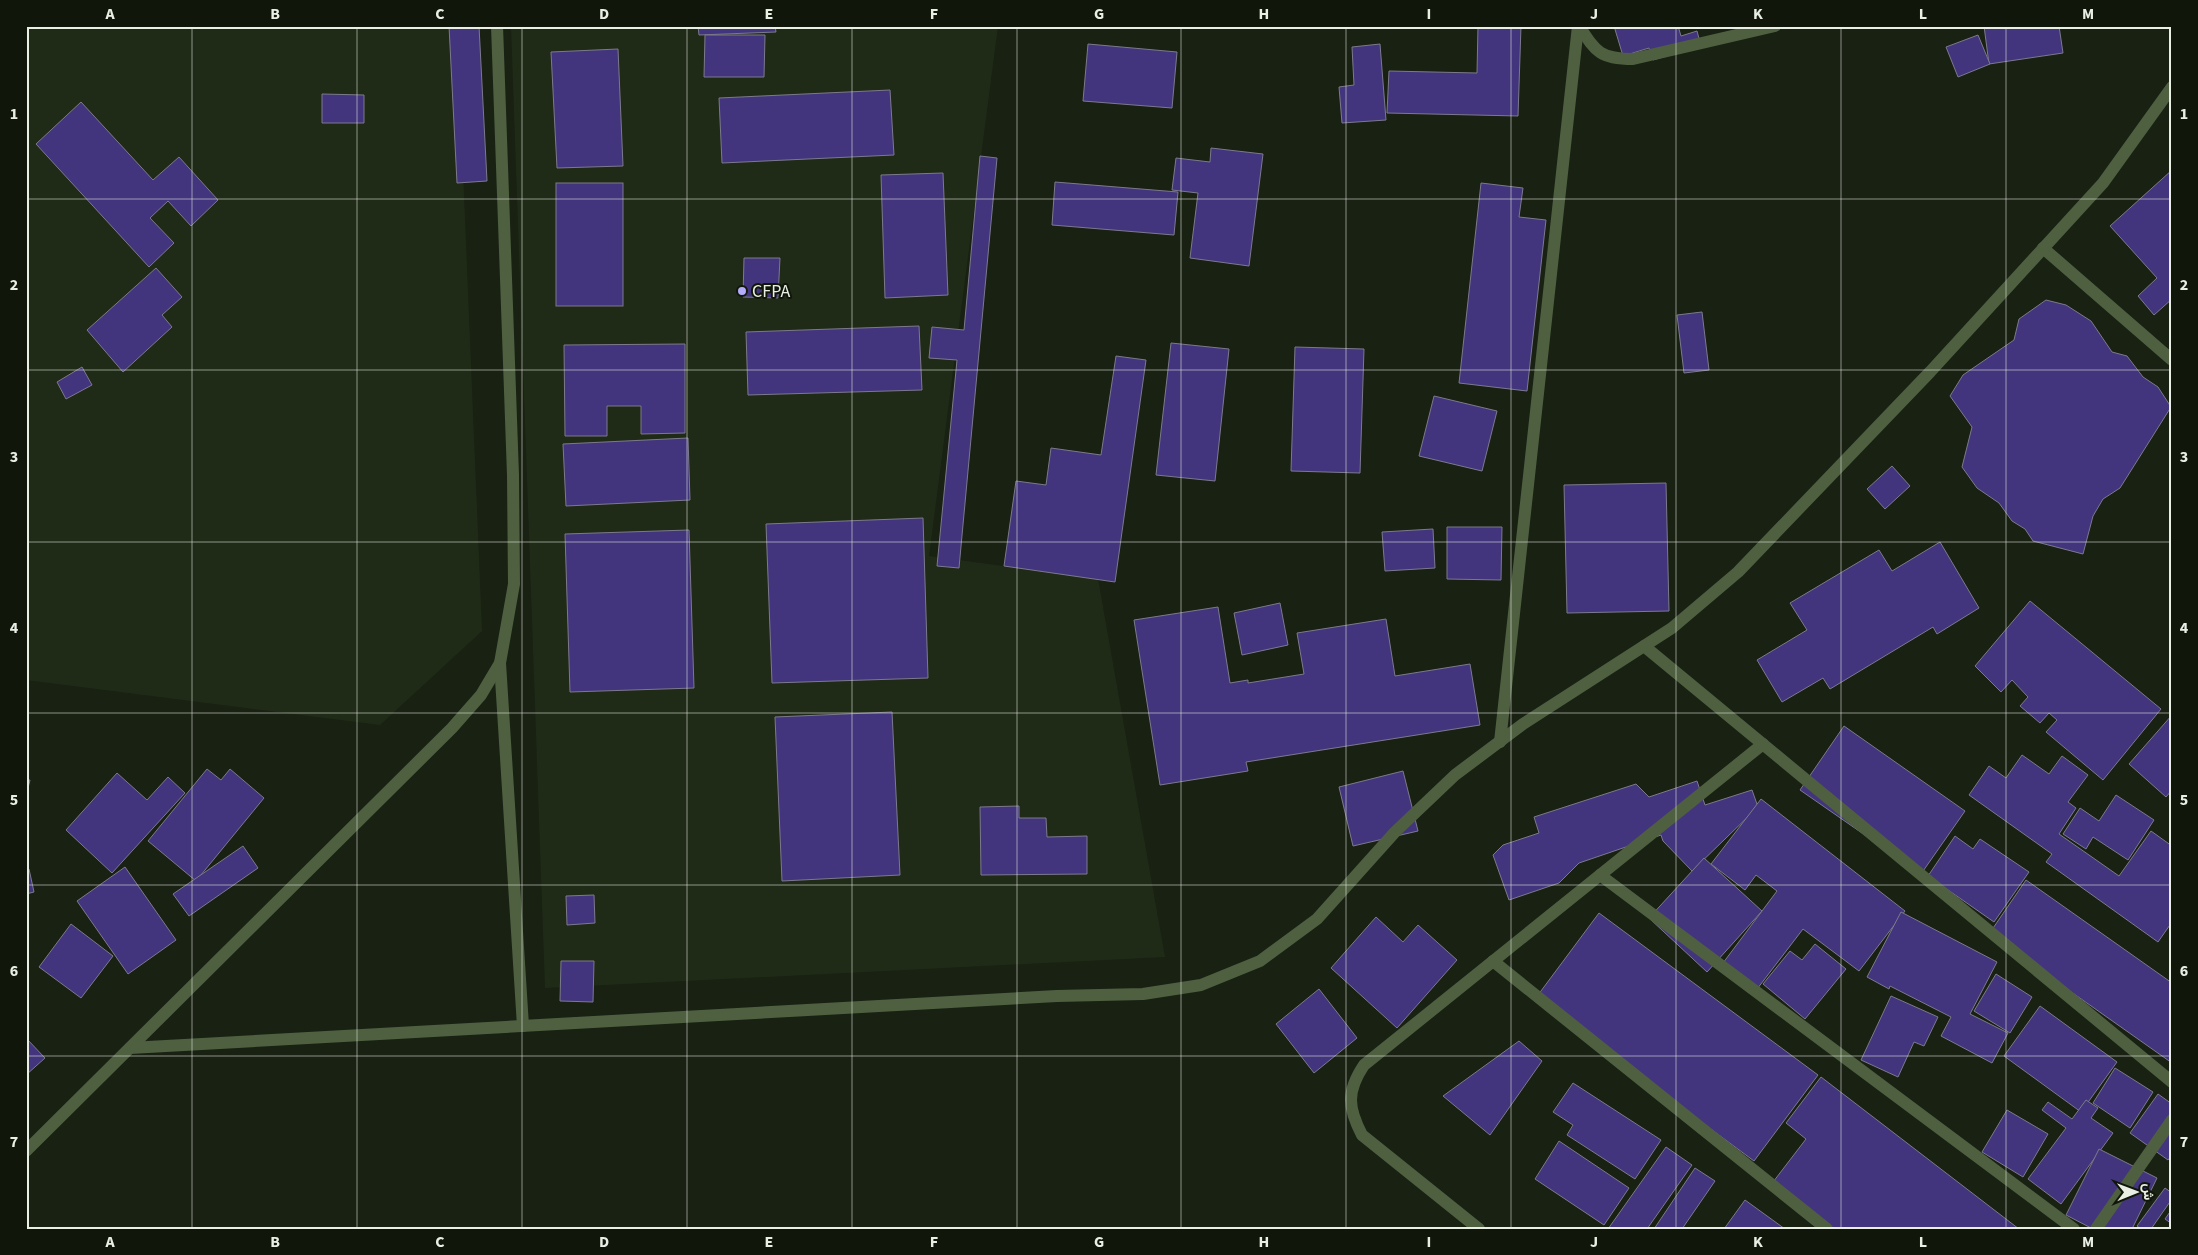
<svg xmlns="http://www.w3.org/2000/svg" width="2198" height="1255" font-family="'Source Sans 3',Vazirmatn,sans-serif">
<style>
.built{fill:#202b17}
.building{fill:#43357d;stroke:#7b7a8c}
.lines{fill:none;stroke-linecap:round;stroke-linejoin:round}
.minor{stroke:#4f6041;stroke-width:12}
.grid{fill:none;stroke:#eaefe6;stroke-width:1;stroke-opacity:0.55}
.poi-dot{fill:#b4acf9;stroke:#10170a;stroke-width:2}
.labels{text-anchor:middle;stroke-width:4;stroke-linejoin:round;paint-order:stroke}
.poi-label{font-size:18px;fill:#eaefe6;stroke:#10170a;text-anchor:start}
.neatline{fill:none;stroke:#eaefe6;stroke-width:2}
.grid-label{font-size:16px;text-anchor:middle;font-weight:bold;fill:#eaefe6}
</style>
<rect width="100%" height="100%" fill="#192113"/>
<g class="built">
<polygon points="26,26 457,26 482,631 380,725 26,680"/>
<polygon points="511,26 998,26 929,556 1098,579 1165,957 545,988"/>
</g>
<g class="building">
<polygon points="449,26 479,26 487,181 457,183"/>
<polygon points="698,26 775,26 776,32 699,35"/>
<polygon points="1478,26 1521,26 1518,116 1387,113 1389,71 1477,73"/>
<polygon points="1614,26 1678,26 1681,36 1697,31 1701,46 1653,60 1649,48 1623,56"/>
<polygon points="1984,26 2059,26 2063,53 1989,64"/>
<polygon points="705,35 765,35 764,77 704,77"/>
<polygon points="1978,35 1990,64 1958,77 1946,47"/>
<polygon points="1088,44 1177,52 1172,108 1083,101"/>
<polygon points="1380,44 1386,120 1342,123 1339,87 1354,85 1352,47"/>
<polygon points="618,49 623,166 557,168 551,52"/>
<polygon points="890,90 894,155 722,163 719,98"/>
<polygon points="322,94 364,95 364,123 322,123"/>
<polygon points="81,102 153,180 179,157 218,200 191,226 168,201 150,218 174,243 149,267 36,144"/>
<polygon points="1211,148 1263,154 1249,266 1190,258 1198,193 1172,190 1176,158 1210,162"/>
<polygon points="980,156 997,158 959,568 937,566 957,360 929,358 932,327 964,330"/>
<polygon points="2172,170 2172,299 2154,315 2138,296 2157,278 2110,226"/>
<polygon points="943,173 948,295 885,298 881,175"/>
<polygon points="1055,182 1178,192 1174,235 1052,225"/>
<rect x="556" y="183" width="67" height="123"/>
<polygon points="1481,183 1523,188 1519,217 1546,220 1527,391 1459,383"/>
<polygon points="744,258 780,258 778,298 743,297"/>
<polygon points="156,268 182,297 162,315 172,327 123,372 87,330"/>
<polygon points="2046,300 2066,305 2091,321 2112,352 2127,356 2143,377 2158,387 2171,407 2120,488 2103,499 2093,516 2083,554 2033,541 2025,529 2012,521 1999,503 1977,488 1962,467 1972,427 1950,396 1963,375 2014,340 2019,319"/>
<polygon points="1702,312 1709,370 1684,373 1677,315"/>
<polygon points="919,326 922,390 748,395 746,332"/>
<polygon points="1171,343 1229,349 1215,481 1156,475"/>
<polygon points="685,344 685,433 641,434 641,406 607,406 607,436 565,436 564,345"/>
<polygon points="1295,347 1364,349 1360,473 1291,471"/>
<polygon points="1116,356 1146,360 1115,582 1004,566 1016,481 1046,485 1051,448 1101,455"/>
<polygon points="82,367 92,385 66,399 57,382"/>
<polygon points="1434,396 1497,411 1482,471 1419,456"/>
<polygon points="688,438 690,500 566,506 563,444"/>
<polygon points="1892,466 1910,486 1885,509 1867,489"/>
<polygon points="1666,483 1669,611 1567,613 1564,485"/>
<polygon points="923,518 928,678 772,683 766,524"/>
<polygon points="1447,527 1502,527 1501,580 1447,579"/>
<polygon points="1433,529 1435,568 1385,571 1382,532"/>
<polygon points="689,530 694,688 570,692 565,534"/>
<polygon points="1940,542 1979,608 1937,634 1933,627 1830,689 1823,678 1782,702 1757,660 1807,630 1790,603 1879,550 1892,571"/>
<polygon points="2030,601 2161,709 2103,780 2046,732 2057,720 2049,713 2040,723 2020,706 2028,697 2012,680 2001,692 1975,666"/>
<polygon points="1280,603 1288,645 1242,655 1234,613"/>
<polygon points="1218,607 1230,683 1248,680 1248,683 1304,674 1297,633 1386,619 1395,676 1470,664 1480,725 1246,762 1248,771 1160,785 1134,620"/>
<polygon points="892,712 900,875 782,881 775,717"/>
<polygon points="2172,715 2172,790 2166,797 2129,764"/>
<polygon points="1844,726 1965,811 1921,874 1800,790"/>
<polygon points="2022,755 2049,774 2062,756 2088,775 2068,802 2076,808 2059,834 2119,876 2151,831 2172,846 2172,922 2158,942 2046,862 2052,854 1969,795 1989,766 2006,778"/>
<polygon points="207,769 221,780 230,769 264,798 196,881 148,841"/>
<polygon points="1403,771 1418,831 1353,846 1339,787"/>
<polygon points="117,773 147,800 168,777 185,793 112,873 66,830"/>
<polygon points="26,780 30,780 26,796"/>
<polygon points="1697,781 1705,805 1752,790 1758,807 1692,871 1663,841 1661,835 1579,863 1559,883 1509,900 1493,855 1503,845 1539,833 1534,817 1636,784 1649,797"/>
<polygon points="2116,795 2154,820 2128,860 2093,837 2086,849 2063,834 2080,808 2099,821"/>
<polygon points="1761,799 1905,911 1859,971 1803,929 1754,993 1720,967 1777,891 1756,875 1745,890 1711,864"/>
<polygon points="1019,806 1019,818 1046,818 1047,837 1087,836 1087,874 981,875 980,807"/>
<polygon points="1955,836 1973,849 1980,839 2029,872 1994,922 1928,876"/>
<polygon points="243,846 258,868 189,916 173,894"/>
<polygon points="1704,858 1762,911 1707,972 1649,918"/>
<polygon points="125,867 176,940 128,974 77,901"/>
<polygon points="29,869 34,892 26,894 26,870"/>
<polygon points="2026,880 2172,983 2172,1063 1989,934"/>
<polygon points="594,895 595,923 567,925 566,896"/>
<polygon points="1901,912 1997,962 1970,1014 2008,1033 1992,1063 1941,1036 1951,1017 1890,986 1889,989 1867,977"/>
<polygon points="1599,913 1818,1075 1754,1161 1535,999"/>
<polygon points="1376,917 1403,942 1418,925 1457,960 1397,1028 1331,968"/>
<polygon points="71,924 113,956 81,998 39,967"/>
<polygon points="1815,944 1846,969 1805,1019 1763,984 1790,951 1802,960"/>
<polygon points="561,961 594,961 593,1002 560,1001"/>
<polygon points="1996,974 2032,997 2010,1033 1974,1011"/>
<polygon points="1319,989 1357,1038 1314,1073 1276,1024"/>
<polygon points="1891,996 1938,1017 1924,1046 1914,1042 1898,1077 1861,1060"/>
<polygon points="2040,1006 2117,1062 2081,1112 2004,1056"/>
<polygon points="26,1038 45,1058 26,1075"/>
<polygon points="1519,1041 1542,1061 1490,1135 1443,1096"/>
<polygon points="2115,1068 2153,1092 2130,1128 2093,1103"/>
<polygon points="1821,1077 2019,1229 1826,1229 1770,1186 1806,1139 1786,1123"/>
<polygon points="1573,1083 1661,1140 1635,1179 1567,1135 1573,1125 1553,1112"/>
<polygon points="2158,1094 2172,1104 2172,1155 2168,1160 2130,1133"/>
<polygon points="2086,1100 2098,1108 2091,1118 2113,1133 2061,1204 2028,1179 2066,1128 2042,1110 2048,1102 2072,1119"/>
<polygon points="2007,1110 2048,1134 2023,1177 1982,1152"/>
<polygon points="1559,1141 1629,1188 1604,1225 1535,1179"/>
<polygon points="1666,1147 1692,1165 1647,1229 1608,1229"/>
<polygon points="2099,1149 2157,1178 2132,1229 2093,1229 2066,1215"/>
<polygon points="1695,1168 1715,1181 1682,1229 1654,1229"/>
<polygon points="2165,1188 2172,1193 2172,1199 2151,1229 2141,1229 2137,1226"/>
<polygon points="1745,1200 1785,1229 1724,1229"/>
<polygon points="2172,1209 2172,1224 2165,1219"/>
</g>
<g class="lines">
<g class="minor">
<path d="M1579,26C1596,52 1600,59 1633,59L1775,26"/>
<polyline points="2043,248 2172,360"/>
<polyline points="1644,646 2172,1082"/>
<polyline points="500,663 523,1026"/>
<polyline points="1500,742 1578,26"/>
<polyline points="1600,875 2074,1229"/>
<polyline points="1493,961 1827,1229"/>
<polyline points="130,1048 1057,996 1143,994 1201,985 1260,961 1317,919 1395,832 1455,775 1523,724 1672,628 1738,572 1930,372 2103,183 2172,87"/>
<polyline points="26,1151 452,728 481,695 500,663 514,584 513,475 497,26"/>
<path d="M1479,1229L1362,1135C1348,1108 1346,1092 1364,1065L1763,744"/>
<polyline points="2096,1229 2172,1120"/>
</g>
</g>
<path class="grid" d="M192,26V1229M357,26V1229M522,26V1229M687,26V1229M852,26V1229M1017,26V1229M1181,26V1229M1346,26V1229M1511,26V1229M1676,26V1229M1841,26V1229M2006,26V1229M26,199H2172M26,370H2172M26,542H2172M26,713H2172M26,885H2172M26,1056H2172"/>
<circle class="poi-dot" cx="742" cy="291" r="5"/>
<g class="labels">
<g class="poi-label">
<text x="752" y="297">CFPA</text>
</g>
</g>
<rect width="2198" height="1255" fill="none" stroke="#10170a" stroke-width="55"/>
<g transform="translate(2136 1192) rotate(89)" stroke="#10170a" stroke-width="4" paint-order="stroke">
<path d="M0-4L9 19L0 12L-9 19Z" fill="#eaefe6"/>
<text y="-8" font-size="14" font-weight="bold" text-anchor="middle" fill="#eaefe6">ش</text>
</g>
<rect x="28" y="28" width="2142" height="1200" class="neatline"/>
<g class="grid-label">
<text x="110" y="19">A</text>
<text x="275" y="19">B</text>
<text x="440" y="19">C</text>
<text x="604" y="19">D</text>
<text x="769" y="19">E</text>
<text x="934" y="19">F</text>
<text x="1099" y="19">G</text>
<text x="1264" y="19">H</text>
<text x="1429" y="19">I</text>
<text x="1594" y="19">J</text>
<text x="1758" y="19">K</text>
<text x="1923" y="19">L</text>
<text x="2088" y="19">M</text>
<text x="14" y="119">1</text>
<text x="2184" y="119">1</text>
<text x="14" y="290">2</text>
<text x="2184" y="290">2</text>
<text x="14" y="462">3</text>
<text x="2184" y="462">3</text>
<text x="14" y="633">4</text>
<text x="2184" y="633">4</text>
<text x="14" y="805">5</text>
<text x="2184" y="805">5</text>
<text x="14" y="976">6</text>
<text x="2184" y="976">6</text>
<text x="14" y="1147">7</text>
<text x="2184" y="1147">7</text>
<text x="110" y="1247">A</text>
<text x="275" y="1247">B</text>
<text x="440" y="1247">C</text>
<text x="604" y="1247">D</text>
<text x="769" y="1247">E</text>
<text x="934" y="1247">F</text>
<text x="1099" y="1247">G</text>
<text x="1264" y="1247">H</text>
<text x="1429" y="1247">I</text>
<text x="1594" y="1247">J</text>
<text x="1758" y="1247">K</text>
<text x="1923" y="1247">L</text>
<text x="2088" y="1247">M</text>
</g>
</svg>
